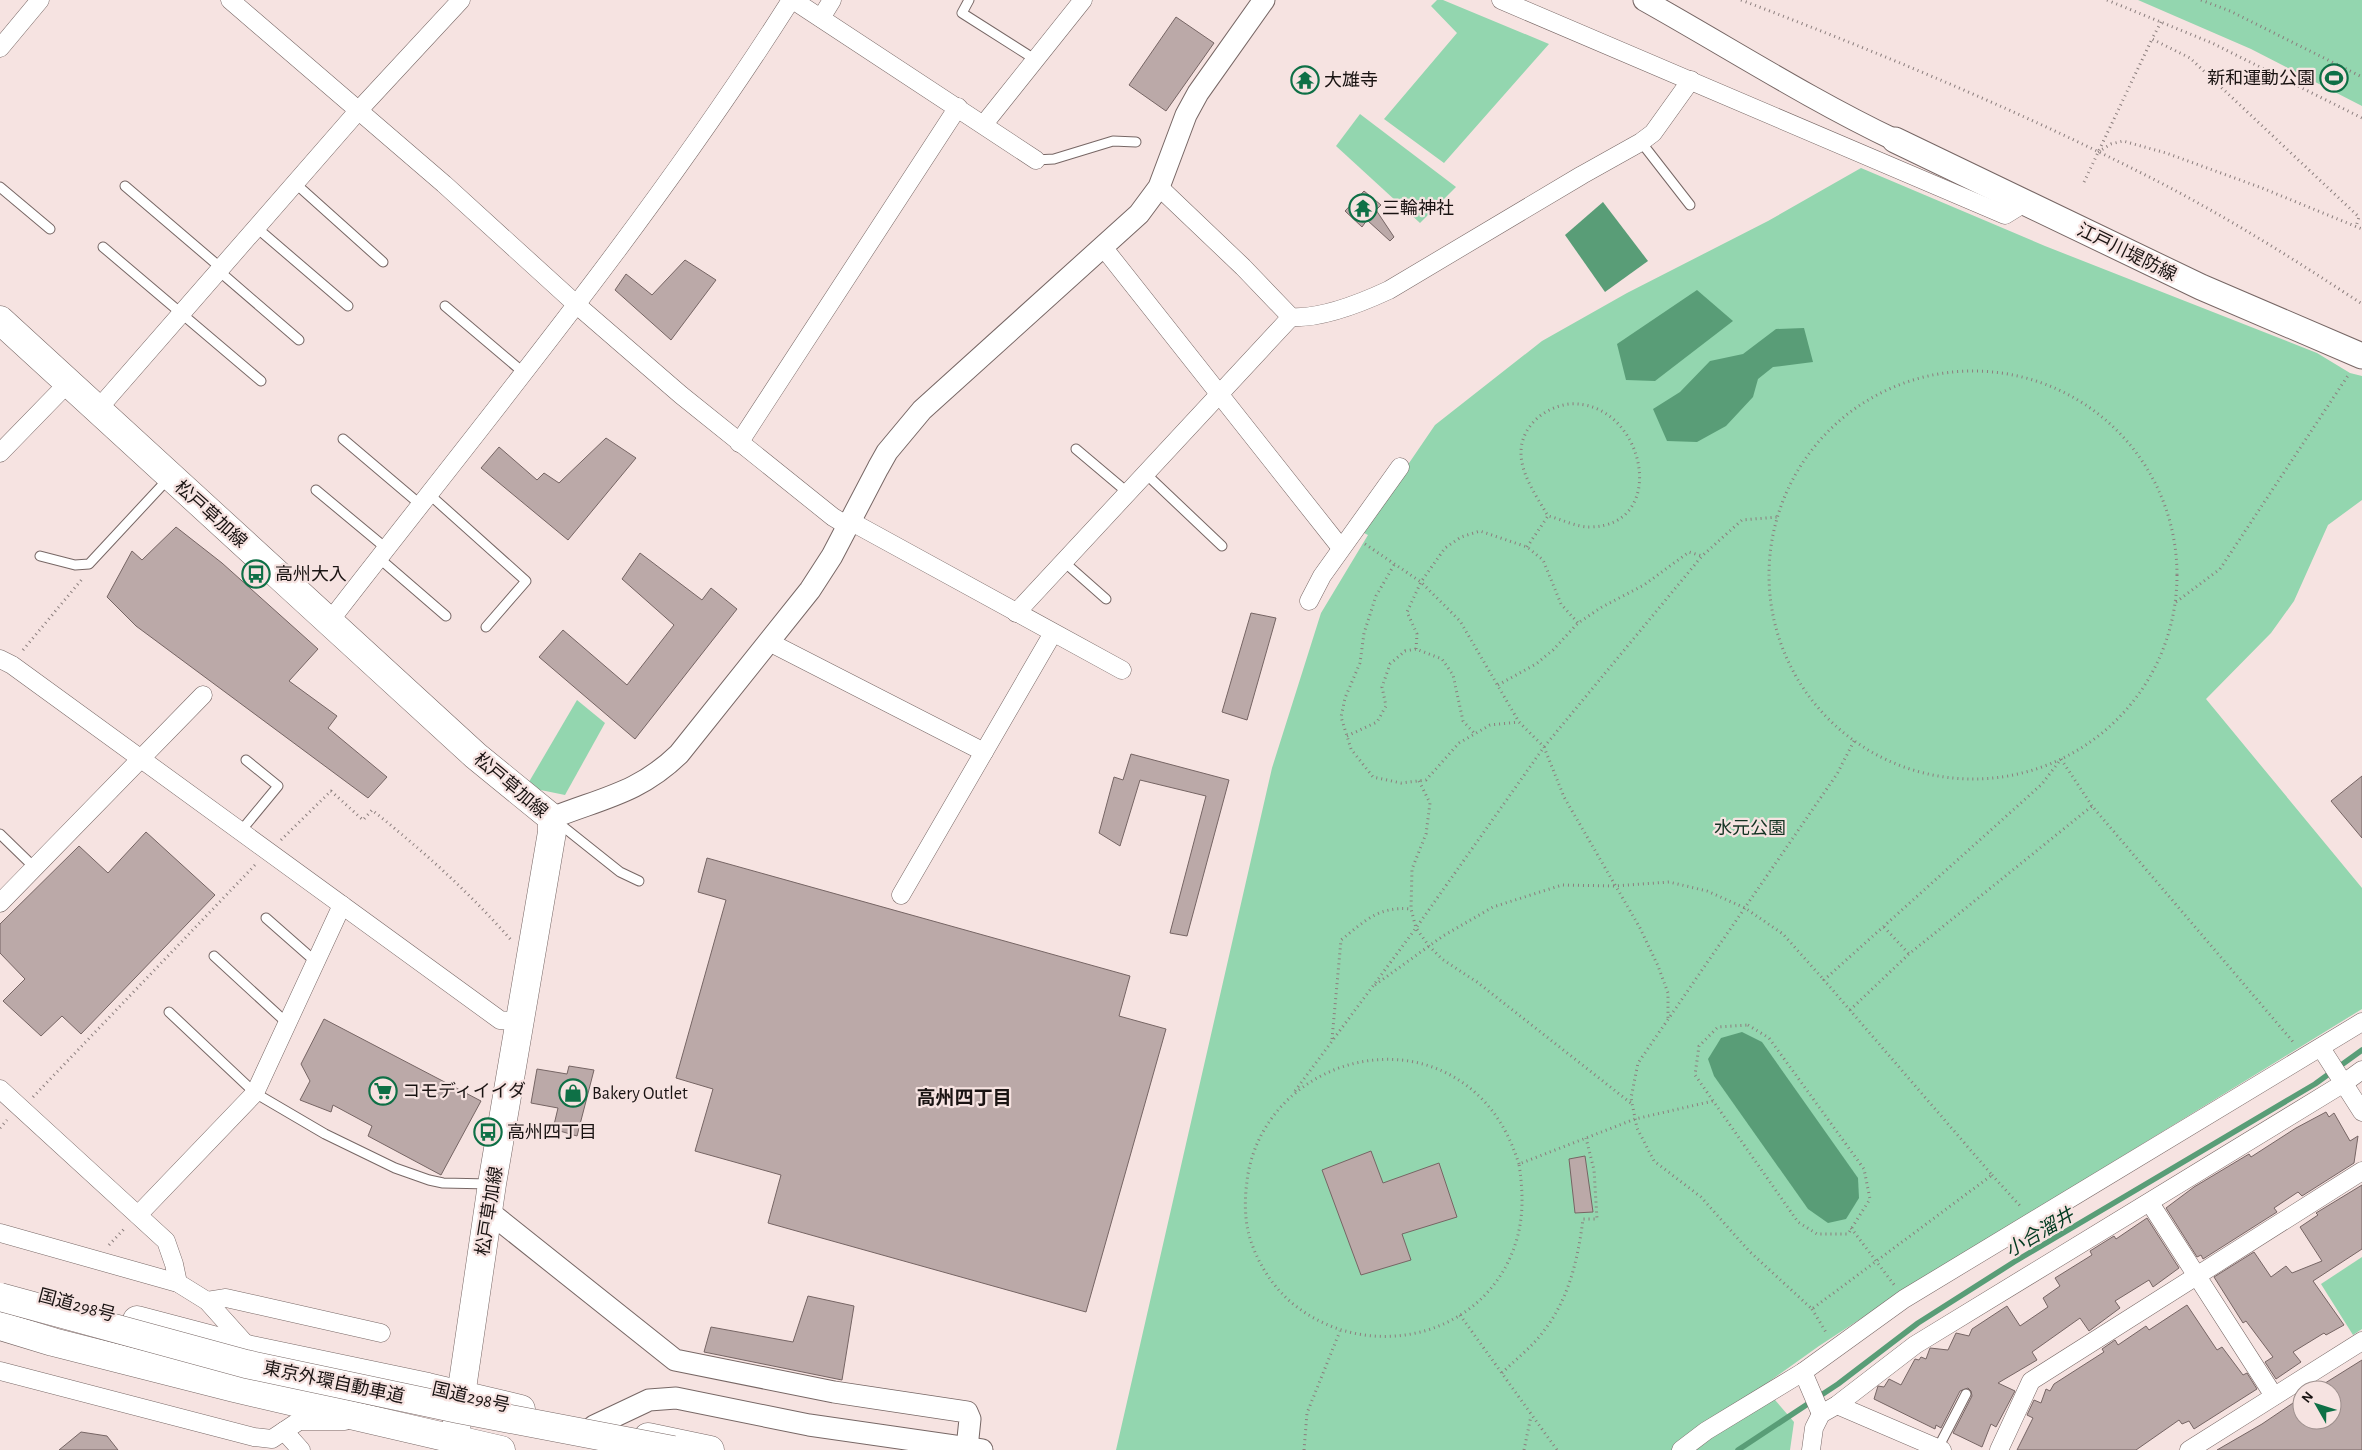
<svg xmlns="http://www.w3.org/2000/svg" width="2362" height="1450" font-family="'Alegreya Sans','Noto Sans JP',sans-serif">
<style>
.green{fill:#93d6af}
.water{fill:#599d77}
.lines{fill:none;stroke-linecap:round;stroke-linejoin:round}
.stream{stroke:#599d77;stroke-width:5.5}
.building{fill:#bba9a8;stroke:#766564}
.service-casing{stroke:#776765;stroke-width:11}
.minor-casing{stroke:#776765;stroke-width:19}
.tertiary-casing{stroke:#776765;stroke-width:23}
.secondary-casing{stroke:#776765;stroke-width:27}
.primary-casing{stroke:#776765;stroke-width:29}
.trunk-casing{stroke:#776765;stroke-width:29}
.path{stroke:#8b7e7d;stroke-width:3;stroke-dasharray:1 4;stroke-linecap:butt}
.service{stroke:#fff;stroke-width:9}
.minor{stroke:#fff;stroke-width:18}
.tertiary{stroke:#fff;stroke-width:21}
.secondary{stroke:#fff;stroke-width:25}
.primary{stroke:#fff;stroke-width:28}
.trunk{stroke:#fff;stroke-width:28}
.motorway-bridge-casing{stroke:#776765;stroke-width:29;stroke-linecap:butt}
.motorway-bridge{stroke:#fff;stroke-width:28}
.labels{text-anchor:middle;stroke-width:4.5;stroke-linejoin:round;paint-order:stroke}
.poi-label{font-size:18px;fill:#191312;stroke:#f6e3e1;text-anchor:start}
.street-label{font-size:18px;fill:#191312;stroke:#f6e3e1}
.park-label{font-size:18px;fill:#143323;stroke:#f6e3e1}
.neighbourhood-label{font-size:19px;font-weight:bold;fill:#191312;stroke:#f6e3e1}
.water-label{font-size:19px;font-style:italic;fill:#00391f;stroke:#f6e3e1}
</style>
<rect width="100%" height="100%" fill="#f6e3e1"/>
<g class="green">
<polygon points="1437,0 1443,0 1549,44 1444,163 1384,119 1457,33 1431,6"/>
<polygon points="2138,0 2362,0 2362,106 2251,49"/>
<polygon points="1360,114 1456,187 1420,223 1336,146"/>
<polygon points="1861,168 2045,246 2317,353 2350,373 2362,376 2362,500 2328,525 2294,601 2271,633 2206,699 2362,888 2362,1009 1900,1293 1819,1346 1763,1386 1794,1422 1790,1450 1116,1450 1272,768 1321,613 1368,535 1362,532 1435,425 1542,341 1627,293 1768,221"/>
<polygon points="577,700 605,723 565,795 526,787"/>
<polygon points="2362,1257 2362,1329 2353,1335 2321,1284"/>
</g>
<g class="water">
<polygon points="1603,202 1648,261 1605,292 1565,235"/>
<polygon points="1697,290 1733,321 1655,381 1626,380 1617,344"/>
<polygon points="1804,328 1813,362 1773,367 1758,379 1753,397 1726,426 1697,442 1667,441 1653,409 1680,392 1710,361 1743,354 1776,329"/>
<polygon points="1742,1032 1762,1042 1858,1178 1859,1198 1846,1219 1828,1223 1808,1209 1714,1076 1708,1059 1721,1038"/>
</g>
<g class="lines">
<polyline class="stream" points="1738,1450 1838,1384 1918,1323 2014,1262 2315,1084 2362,1050"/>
</g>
<g class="building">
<polygon points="1176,17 1214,43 1166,111 1129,85"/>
<polygon points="1364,191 1381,205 1376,210 1394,237 1390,241 1367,220 1362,227 1345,211"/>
<polygon points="685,260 716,280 671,340 615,290 626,274 652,295"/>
<polygon points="606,438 636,458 568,540 481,468 499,447 537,480 544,473 559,483"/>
<polygon points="176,527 222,563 318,649 289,681 337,716 328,728 387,777 368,798 136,626 107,597 132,551 142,560"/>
<polygon points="640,553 702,600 711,588 737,609 635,739 539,657 563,630 627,685 674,625 622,579"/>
<polygon points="1251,613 1276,618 1247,720 1222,712"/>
<polygon points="1131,754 1229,780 1187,936 1170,933 1206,796 1140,780 1120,846 1099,833 1114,777 1123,780"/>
<polygon points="2362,776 2362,838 2331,801"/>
<polygon points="146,832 215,895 81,1034 62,1016 41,1036 3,1001 25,979 0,953 0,924 79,846 108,873"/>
<polygon points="707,858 1130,976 1119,1016 1166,1029 1086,1312 768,1223 781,1175 695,1151 713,1089 676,1078 726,900 698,892"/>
<polygon points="324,1019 481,1101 441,1175 368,1136 372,1126 333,1105 331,1112 300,1100 310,1081 301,1064"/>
<polygon points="569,1066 594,1070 577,1136 553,1129 558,1108 531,1103 537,1069 567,1074"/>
<polygon points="2326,1112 2329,1117 2334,1113 2350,1141 2358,1136 2354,1163 2302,1196 2298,1192 2274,1208 2277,1212 2203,1259 2201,1255 2197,1257 2166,1208 2194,1187 2249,1154 2251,1157 2296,1128"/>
<polygon points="1371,1151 1383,1183 1439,1163 1457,1217 1402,1234 1411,1260 1361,1275 1322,1170"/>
<polygon points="1585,1156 1593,1212 1575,1213 1569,1159"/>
<polygon points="2362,1185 2362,1249 2313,1281 2344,1325 2326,1335 2324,1333 2293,1352 2301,1362 2276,1379 2265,1362 2273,1357 2246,1321 2243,1323 2214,1277 2254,1252 2271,1277 2286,1266 2292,1273 2322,1261 2300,1227 2318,1215 2316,1213"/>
<polygon points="2147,1218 2179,1268 2153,1287 2149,1280 2115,1301 2120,1308 2089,1331 2080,1318 2032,1352 2037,1360 1998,1383 2015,1391 1996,1427 1991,1424 1982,1447 1953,1433 1972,1396 1971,1391 1968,1388 1960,1391 1941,1428 1936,1425 1935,1429 1874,1399 1878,1386 1884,1387 1889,1379 1901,1385 1915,1359 1919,1360 1921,1357 1926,1359 1930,1348 1948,1350 1956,1333 1969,1336 1972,1329 2007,1306 2020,1326 2048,1307 2043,1298 2060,1286 2055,1278 2092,1255 2090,1251 2114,1236 2116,1239"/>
<polygon points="808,1296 854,1306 842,1380 704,1352 711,1327 793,1342"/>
<polygon points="2187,1305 2217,1350 2222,1347 2243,1375 2247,1373 2257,1389 2194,1429 2189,1421 2182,1424 2179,1420 2136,1450 2017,1450 2033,1418 2027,1415 2034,1400 2041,1403 2046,1389 2050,1391 2054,1384 2104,1352 2102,1349 2115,1340 2118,1345 2146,1326 2149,1330"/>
<polygon points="2362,1360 2362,1450 2217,1450 2262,1424 2302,1397 2302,1420 2332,1420 2332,1390 2314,1390"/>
<polygon points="81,1432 107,1436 118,1450 59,1450"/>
</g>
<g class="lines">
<g class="service-casing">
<g id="service">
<polyline points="969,0 962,13 1036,60"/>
<polyline points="1641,142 1690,205"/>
<polyline points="1036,160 1054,159 1113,141 1136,142"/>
<polyline points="296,184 383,262"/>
<polyline points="125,186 221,268"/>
<polyline points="0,187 50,229"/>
<polyline points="257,228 348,306"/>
<polyline points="103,247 261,381"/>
<polyline points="219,271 299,340"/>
<polyline points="445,306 524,373"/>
<polyline points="343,439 422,506"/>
<polyline points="1076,449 1127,492"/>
<polyline points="1145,473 1222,546"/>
<polyline points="316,490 387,549"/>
<polyline points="430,495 526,581 486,627"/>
<polyline points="40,556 75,565 89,564 168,479"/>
<polyline points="380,559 446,616"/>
<polyline points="1063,561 1106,599"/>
<polyline points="556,821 620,872 639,881"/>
<polyline points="240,832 278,786 246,760"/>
<polyline points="0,834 35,868"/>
<polyline points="266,918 316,962"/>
<polyline points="214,956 288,1024"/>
<polyline points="169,1012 255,1093 325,1134 395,1168 429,1180 443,1183 490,1184"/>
<polyline points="1938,1448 1966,1394"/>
</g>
</g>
<g class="minor-casing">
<g id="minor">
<polyline points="230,0 444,184 577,305 681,395 833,517 848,526"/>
<polyline points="793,0 1036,160"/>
<polyline points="1501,0 2005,215 2026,202"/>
<polyline points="821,18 832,0"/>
<polyline points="0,48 40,0"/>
<polyline points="984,124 1083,0"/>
<path d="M1159,187L1243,267L1291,317C1321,319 1361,303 1389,290L1582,175L1641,142L1653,133L1691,80"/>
<polyline points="1103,247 1341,548"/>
<polyline points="98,409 358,111 461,0"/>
<polyline points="739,443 958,107"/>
<polyline points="0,453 68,383"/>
<polyline points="850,521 1122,670"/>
<polyline points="1309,601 1322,576 1400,467"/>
<polyline points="1016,613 1291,317"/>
<path d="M329,622C487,418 652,219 791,0"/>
<polyline points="769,642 984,752"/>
<polyline points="0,659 12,665 500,1020 519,1022"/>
<polyline points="901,895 1053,633"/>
<polyline points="0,903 203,695"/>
<polyline points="2321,1048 2362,1112"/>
<polyline points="0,1089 166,1241 174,1264 178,1283"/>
<polyline points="2150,1203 2274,1396"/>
<polyline points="138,1215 255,1093 342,905"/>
<polyline points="0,1233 178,1283 207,1301 251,1350"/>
<polyline points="207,1301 226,1298 381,1333"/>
<polyline points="0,1371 254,1437 272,1439 299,1421 345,1421"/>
<polyline points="1803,1372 1821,1414"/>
<polyline points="1837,1405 1942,1450"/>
<polyline points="284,1431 301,1450"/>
<polyline points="1681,1450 1706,1431 1803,1372 1904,1299 2362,1022"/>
<polyline points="1811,1450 1814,1428 1821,1414 1837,1405 1915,1345 2344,1083 2362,1070"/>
<polyline points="1999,1450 2031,1381 2362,1171"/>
<polyline points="2189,1450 2362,1341"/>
</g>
</g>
<g class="tertiary-casing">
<g id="tertiary">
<path d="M1644,0C1728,47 1809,99 1895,140"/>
<path d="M552,818C602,798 639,793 679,754L810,590L832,556L878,468L887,452L922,410L1139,214L1159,187L1186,115L1198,93L1264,0"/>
<polyline points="488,1211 675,1360 834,1392 967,1412 970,1419 967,1448"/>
<polyline points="594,1426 649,1400 676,1398 809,1425 982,1450"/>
</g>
</g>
<g class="secondary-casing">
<polyline id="secondary" points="1895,140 2201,287 2362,356"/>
</g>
<g class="primary-casing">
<polyline id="primary" points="0,320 476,756 552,818 552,832 492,1184 453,1450"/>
</g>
<g class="trunk-casing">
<g id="trunk">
<polyline points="137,1320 251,1350 428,1387 521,1409"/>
<polyline points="0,1326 53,1342 234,1388 501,1450"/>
<polyline points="648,1437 710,1450"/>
</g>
</g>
<g class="path">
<path d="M1741,0C1883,54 2025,113 2161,183C2230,219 2297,261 2362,304"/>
<polyline points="2107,0 2212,43 2362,118"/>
<polyline points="2201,0 2230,11 2362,77"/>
<polyline points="2161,22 2152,39 2190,58 2359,217 2356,227"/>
<polyline points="2098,152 2111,144 2123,141 2166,153 2262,188 2362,229"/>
<polyline points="2084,182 2152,39"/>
<circle cx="1973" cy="575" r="204"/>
<polyline points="1365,544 1421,582 1460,621 1519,722 1544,747 1564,797 1640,928 1658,966 1668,993 1668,1018"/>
<path d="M1527,547L1548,516C1533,490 1509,459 1528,429C1537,415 1553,406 1569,404C1644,399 1672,527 1589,527C1576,527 1561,519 1548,516"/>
<polyline points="1394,565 1376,596 1364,633 1360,663 1345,698 1341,717 1351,749 1373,777 1401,783 1426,780 1459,743 1490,725 1519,722"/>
<polyline points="2176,602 2220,569 2349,374"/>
<polyline points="1416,649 1417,634 1407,612 1421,582 1445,548 1461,537 1480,531 1527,547 1543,560 1561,604 1578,623"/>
<polyline points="23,650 83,578"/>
<polyline points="1498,685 1536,664 1553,650 1578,623 1602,607 1644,585 1689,552 1702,556"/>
<polyline points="1347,736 1377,722 1386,706 1382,687 1390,664 1405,651 1416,649 1442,659 1453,675 1463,721 1475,734"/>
<polyline points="1854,741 1837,774 1638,1063 1631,1098 1637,1128 1654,1161 1701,1197 1749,1251 1812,1309 1992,1175 1824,980 2042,784 2061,759 2092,806"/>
<polyline points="1419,781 1430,803 1426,834 1412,869 1411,909 1416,928 1429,946 1442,959 1477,982 1632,1104"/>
<path d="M281,840L331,791L363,820L372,810C422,850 469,892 511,940"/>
<polyline points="1884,927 1909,954"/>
<polyline points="1375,985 1443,936 1493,907 1562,885 1615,886 1669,882 1707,891 1745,908 1783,934 1824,980"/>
<polyline points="1850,1010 1909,954 2092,806 2294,1043"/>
<polygon points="1748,1025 1769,1038 1864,1169 1870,1199 1848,1234 1817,1234 1798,1222 1695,1075 1699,1046 1718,1027"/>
<path d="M1332,1039L1341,940C1365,921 1378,906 1411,909"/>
<polyline points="1295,1091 1416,928 1544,747 1702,556 1742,520 1778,517"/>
<polyline points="33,1097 255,865"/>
<polyline points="0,1128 7,1120"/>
<path d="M1519,1164C1511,1140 1501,1119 1483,1100C1405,1019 1267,1067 1248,1174C1245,1193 1244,1212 1248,1231C1255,1260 1273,1289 1297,1307C1372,1364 1487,1336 1516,1242C1524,1216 1523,1191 1519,1164L1635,1119L1713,1101"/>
<polyline points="1992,1175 2022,1208"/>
<polyline points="1851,1228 1895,1286"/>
<polyline points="109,1245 125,1228"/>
<polyline points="1812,1309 1827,1334"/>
<polyline points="1460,1315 1557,1450"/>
<path d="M1502,1373C1515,1360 1532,1347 1543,1332C1569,1299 1578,1259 1583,1219H1597L1594,1170L1586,1138"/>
<polyline points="1304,1450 1307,1413 1340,1331"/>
<polyline points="1524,1450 1531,1416"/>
</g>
<use href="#service" class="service"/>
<use href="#minor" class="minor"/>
<use href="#tertiary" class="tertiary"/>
<use href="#secondary" class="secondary"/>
<use href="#primary" class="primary"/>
<use href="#trunk" class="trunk"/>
<g class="motorway-bridge-casing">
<polyline id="motorway-bridge" points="0,1297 246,1364 458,1409 673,1450"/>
</g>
<use href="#motorway-bridge" class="motorway-bridge"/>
</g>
<defs>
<g id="stadium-ring" transform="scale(1.4375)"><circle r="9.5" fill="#f6e3e1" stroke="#0e7046" stroke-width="1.5"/><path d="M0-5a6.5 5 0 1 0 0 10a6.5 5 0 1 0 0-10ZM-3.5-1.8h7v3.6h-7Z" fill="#0e7046"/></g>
<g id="temple-ring" transform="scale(1.4375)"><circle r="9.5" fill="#f6e3e1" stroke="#0e7046" stroke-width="1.5"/><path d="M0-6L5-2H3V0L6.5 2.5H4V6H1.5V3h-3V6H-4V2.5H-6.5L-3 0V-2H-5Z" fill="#0e7046"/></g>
<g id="bus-ring" transform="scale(1.4375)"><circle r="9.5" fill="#f6e3e1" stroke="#0e7046" stroke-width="1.5"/><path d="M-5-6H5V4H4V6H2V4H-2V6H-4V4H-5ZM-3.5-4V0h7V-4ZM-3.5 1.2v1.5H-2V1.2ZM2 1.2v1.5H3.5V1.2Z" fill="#0e7046"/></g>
<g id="supermarket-ring" transform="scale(1.4375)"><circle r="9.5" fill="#f6e3e1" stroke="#0e7046" stroke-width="1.5"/><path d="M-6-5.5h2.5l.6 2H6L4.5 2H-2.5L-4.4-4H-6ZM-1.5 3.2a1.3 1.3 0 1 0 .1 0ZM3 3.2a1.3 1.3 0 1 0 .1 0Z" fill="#0e7046"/></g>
<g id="shop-ring" transform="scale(1.4375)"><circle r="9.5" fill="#f6e3e1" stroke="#0e7046" stroke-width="1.5"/><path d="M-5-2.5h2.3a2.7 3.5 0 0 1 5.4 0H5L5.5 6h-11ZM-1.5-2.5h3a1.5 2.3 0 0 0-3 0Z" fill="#0e7046"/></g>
</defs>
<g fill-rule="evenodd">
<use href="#stadium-ring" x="2334" y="78"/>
<use href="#temple-ring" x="1305" y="80"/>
<use href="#temple-ring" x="1363" y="208"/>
<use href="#bus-ring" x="256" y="574"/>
<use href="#supermarket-ring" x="383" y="1091"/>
<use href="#shop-ring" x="573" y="1093"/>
<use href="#bus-ring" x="488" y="1132"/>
</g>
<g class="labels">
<g class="poi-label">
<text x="2315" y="84" text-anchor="end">新和運動公園</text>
<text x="1324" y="86">大雄寺</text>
<text x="1382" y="214">三輪神社</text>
<text x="275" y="580">高州大入</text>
<text x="402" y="1097">コモディイイダ</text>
<text x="592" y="1099">Bakery Outlet</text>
<text x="507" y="1138">高州四丁目</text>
</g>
<g class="street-label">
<text transform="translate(2127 252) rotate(26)" y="6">江戸川堤防線</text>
<text transform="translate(211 514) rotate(42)" y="6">松戸草加線</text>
<text transform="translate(511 785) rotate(40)" y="6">松戸草加線</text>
<text transform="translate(489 1211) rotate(-81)" y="6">松戸草加線</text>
<text transform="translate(77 1305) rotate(15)" y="6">国道298号</text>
<text transform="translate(334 1382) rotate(12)" y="6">東京外環自動車道</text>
<text transform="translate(471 1397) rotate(13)" y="6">国道298号</text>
</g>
<g class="park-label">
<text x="1750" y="834">水元公園</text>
</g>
<g class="neighbourhood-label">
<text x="964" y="1104">高州四丁目</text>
</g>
<g class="water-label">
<text transform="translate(2039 1232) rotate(-31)" y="7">小合溜井</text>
</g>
</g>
<g transform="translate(2317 1405) rotate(309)"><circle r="24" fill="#f6e3e1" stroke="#9e908e"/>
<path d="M0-4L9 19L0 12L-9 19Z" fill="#0e7046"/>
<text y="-8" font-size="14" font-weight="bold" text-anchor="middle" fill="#191312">N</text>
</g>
</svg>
